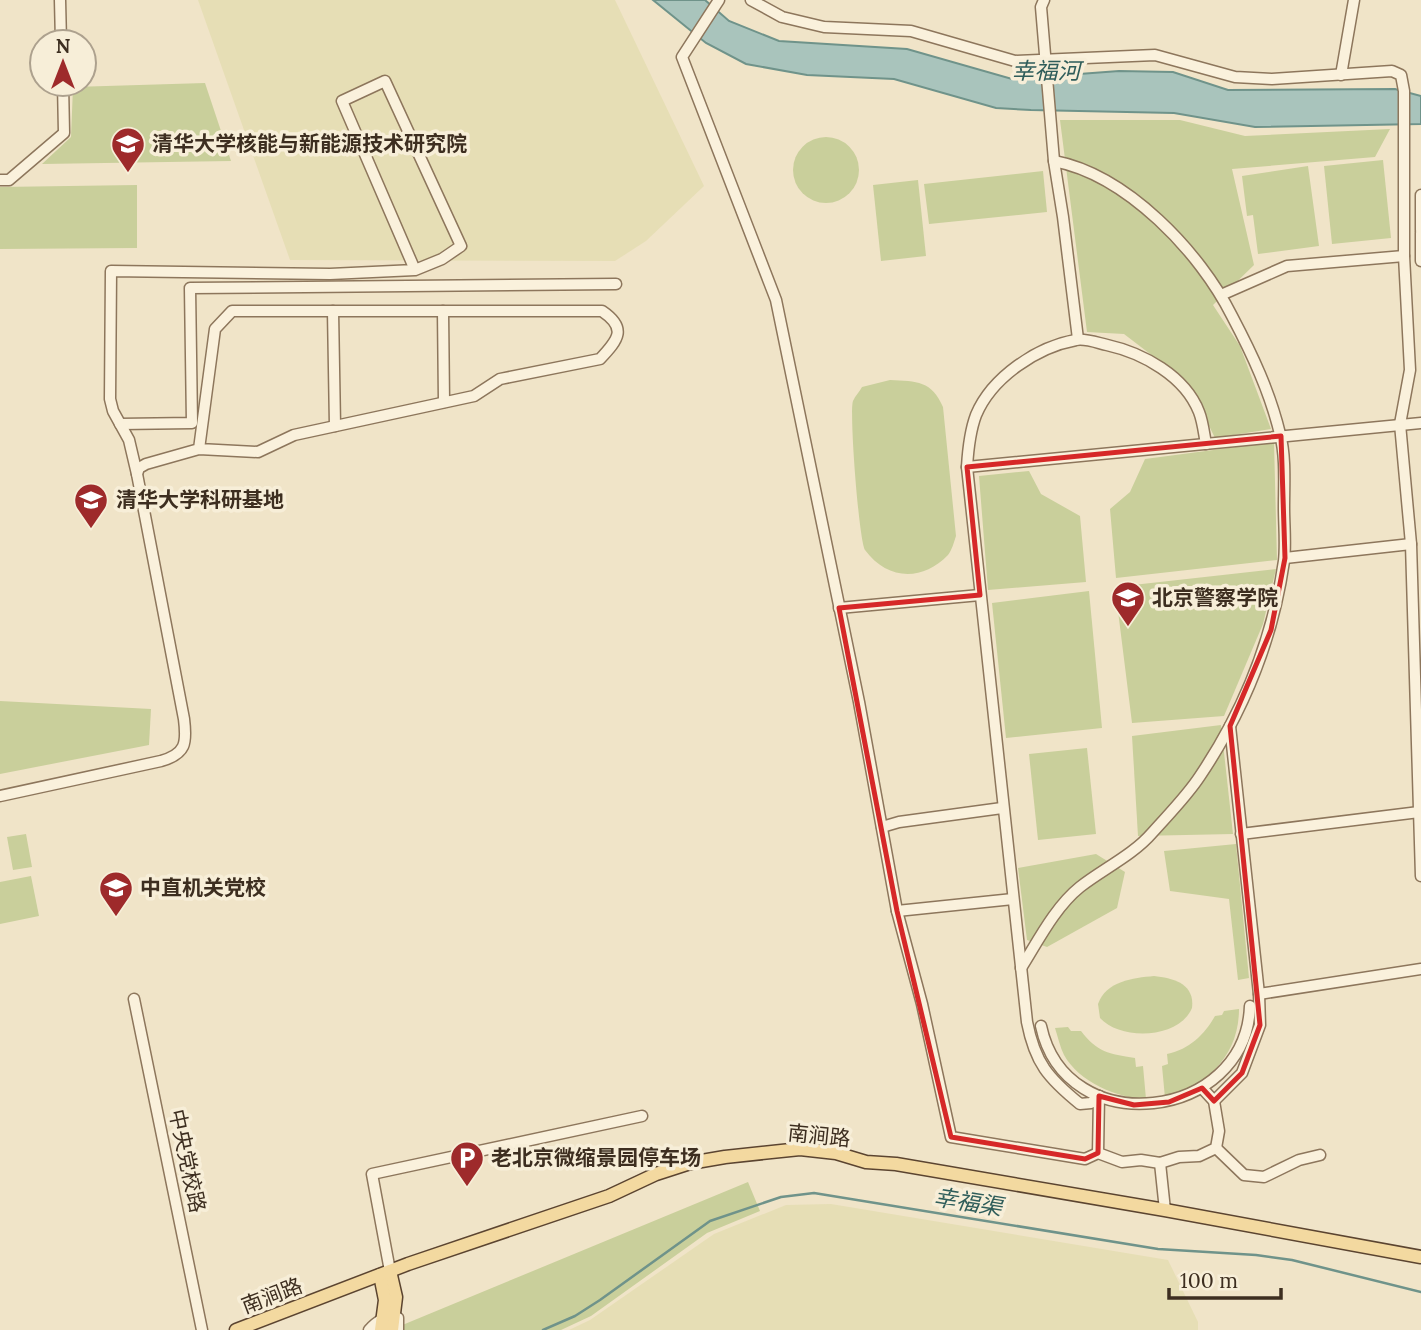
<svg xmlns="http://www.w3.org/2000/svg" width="1421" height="1330" font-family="Lora,'Noto Sans SC',serif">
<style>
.farmland{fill:#e6deb5}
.green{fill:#c9cf9b}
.water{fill:#a9c4bc;stroke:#6f938a;stroke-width:2}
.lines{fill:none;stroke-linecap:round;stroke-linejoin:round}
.stream{stroke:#6f938a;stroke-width:2.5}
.minor-casing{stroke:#8d765c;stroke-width:13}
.major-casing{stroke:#5b4430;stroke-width:15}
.minor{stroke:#faf1dc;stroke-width:10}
.major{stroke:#f3d9a0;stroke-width:12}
.marked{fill:none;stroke:#d62828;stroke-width:5;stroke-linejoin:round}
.labels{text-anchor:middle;stroke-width:7;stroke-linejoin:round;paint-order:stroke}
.poi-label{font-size:21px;font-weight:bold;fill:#3d2e20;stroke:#f7eed8;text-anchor:start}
.street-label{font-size:21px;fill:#3d2e20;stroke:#f7eed8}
.water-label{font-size:23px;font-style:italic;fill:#2f5d5a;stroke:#f7eed8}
</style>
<rect width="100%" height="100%" fill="#f0e4c8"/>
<g class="farmland">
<polygon points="198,0 615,0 704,186 646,241 615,261 290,260"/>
<polygon points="831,1204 1168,1260 1198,1322 1198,1330 569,1330 590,1320 714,1234 786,1205"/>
</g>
<g class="green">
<polygon points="205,83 231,161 42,164 71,137 73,87"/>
<polygon points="1060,120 1180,120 1245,136 1390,129 1375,157 1232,169 1254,265 1213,305 1240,346 1271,429 1215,438 1188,383 1124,334 1087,332"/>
<circle cx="826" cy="170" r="33"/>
<polygon points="1383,160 1391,238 1332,244 1324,166"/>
<polygon points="1308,166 1319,246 1258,254 1253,215 1247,216 1242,176"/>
<polygon points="1043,171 1047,212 929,224 924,184"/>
<polygon points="918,180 926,256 881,261 873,185"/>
<polygon points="137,185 137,248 0,249 0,187"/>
<path d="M890,380C917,381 932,381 943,407L956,536C954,542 952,550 948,555C922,582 887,580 865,550C859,541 849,412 853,401C855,396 860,391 862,387Z"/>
<polygon points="1274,442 1277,560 1116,578 1110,509 1130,492 1145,459"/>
<polygon points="1029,471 1041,494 1080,516 1086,582 988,590 979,476"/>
<polygon points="1276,569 1263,624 1224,716 1132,723 1115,587"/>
<polygon points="1089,591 1102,728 1006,738 992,603"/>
<polygon points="0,701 151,709 149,745 0,774"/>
<polygon points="1221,725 1233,834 1138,836 1132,736"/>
<polygon points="1087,748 1096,834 1038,840 1029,754"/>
<polygon points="26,834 32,867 13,870 7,837"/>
<polygon points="1236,844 1249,978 1238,980 1229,899 1170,891 1164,851"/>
<polygon points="1096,854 1125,872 1117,908 1047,947 1027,940 1018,868"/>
<polygon points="31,876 39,916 0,924 0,882"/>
<path d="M1154,976C1174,978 1195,984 1192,1008C1179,1039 1121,1041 1100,1018L1098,1004C1106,981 1133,978 1154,976Z"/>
<path d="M1239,1009C1239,1056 1207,1085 1165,1098L1162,1066L1168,1064L1167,1054C1190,1049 1204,1035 1215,1016L1222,1015L1224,1011Z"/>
<path d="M1068,1027L1071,1031H1081C1097,1052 1109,1054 1135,1058L1136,1067L1143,1066L1146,1099C1117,1098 1079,1082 1064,1055C1060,1047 1058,1037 1055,1028Z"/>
<polygon points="748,1182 760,1211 707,1233 591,1316 561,1330 400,1330 400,1326"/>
</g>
<polygon class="water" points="653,0 705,0 729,21 779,41 907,49 1012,79 1119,71 1173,72 1228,90 1395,89 1421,96 1421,124 1255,127 1174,113 1031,110 996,108 894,79 807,75 746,64 706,43"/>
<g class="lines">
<polyline class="stream" points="543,1330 575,1316 600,1300 710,1221 781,1197 814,1193 1158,1249 1256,1255 1292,1260 1421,1292"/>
<g class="minor-casing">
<g id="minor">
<polyline points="60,0 61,42"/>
<polyline points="719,0 682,57 776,300 859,702 897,911 922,1004 951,1137 1085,1159 1098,1153"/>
<polyline points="751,0 782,17 824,27 911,31 1015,61 1155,55 1235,77 1272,79 1392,71 1401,75 1404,91 1404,256 1410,370 1400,424 1411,544 1421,876"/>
<polyline points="1044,0 1041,7 1054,161 1063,217 1078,339"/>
<polyline points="1341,75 1354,0"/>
<polyline points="0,180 9,180 64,133 63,84"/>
<polyline points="1421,195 1421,230"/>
<polyline points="1421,233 1421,261"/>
<polyline points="1221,295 1287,266 1404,256"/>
<polyline points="333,311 335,426"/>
<polyline points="443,311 444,402"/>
<polyline points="120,424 192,423 190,288 616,284"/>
<polyline points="967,467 1421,423"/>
<polyline points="137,474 129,440 113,411 110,399 111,271 330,274 415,270 442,259 461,246 385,81 342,101 415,270"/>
<polyline points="1285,558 1411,544"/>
<polyline points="839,608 980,595"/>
<path d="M0,796L161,761C186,754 187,743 184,719L137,474L139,468L146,464L199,449L258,452L294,435L474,396L500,379L600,359C619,339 627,328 602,311H232L215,329L199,449"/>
<polyline points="882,827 899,822 1002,808"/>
<polyline points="1241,834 1419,812"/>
<polyline points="897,911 1013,899"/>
<path d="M1021,968C1038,941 1055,907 1080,887C1103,869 1133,855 1152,833C1168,815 1187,796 1200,776C1243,712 1273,638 1284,561C1286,544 1284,525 1284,508C1284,484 1286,457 1280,434C1270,392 1252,354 1232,316C1200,252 1127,175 1054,161"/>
<polyline points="1259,994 1421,969"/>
<polyline points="134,999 202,1330"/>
<path d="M1041,1026C1066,1143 1246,1121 1250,1006"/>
<path d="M1099,1096L1091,1103L1080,1104C1048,1078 1035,1063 1027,1022L967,467C968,450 970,431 976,415C992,377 1037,347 1076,340C1085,338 1098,343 1107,345C1143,353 1185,376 1199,412C1203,422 1204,434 1206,444"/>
<polyline points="1099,1096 1098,1153 1122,1162 1141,1160 1160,1163 1179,1157 1199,1156 1216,1148 1219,1131 1214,1101 1202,1088"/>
<polyline points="1214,1101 1242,1073 1260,1025 1259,994 1230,726"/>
<polyline points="1216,1148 1244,1175 1264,1177 1299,1160 1320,1155"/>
<polyline points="1160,1163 1165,1210"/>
<polyline points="390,1271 372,1174 642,1116"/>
<path d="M369,1330C376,1322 387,1314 398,1318V1330"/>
</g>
</g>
<g class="major-casing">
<g id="major">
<polyline points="390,1271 396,1297 392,1330"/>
<polyline points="380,1275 385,1300 381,1330"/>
<polyline points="236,1330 408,1264 609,1196 656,1174 690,1163 725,1157 800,1149 836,1153 866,1162 896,1164 1165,1210 1421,1257"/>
</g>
</g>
<use href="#minor" class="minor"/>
<use href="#major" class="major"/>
</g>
<path class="marked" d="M1281,436L1285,558L1271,630L1230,726L1260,1025L1242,1073L1214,1101L1202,1088L1169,1102L1134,1105L1099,1096L1098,1153L1085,1159L951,1137L897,911L839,608L980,595L967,467Z"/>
<defs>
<g id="university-pin" transform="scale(1.75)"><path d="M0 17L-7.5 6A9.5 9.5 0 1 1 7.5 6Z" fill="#9e2a2b" stroke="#f7eed8"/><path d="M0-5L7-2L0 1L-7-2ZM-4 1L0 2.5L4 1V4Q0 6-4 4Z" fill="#fff"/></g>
<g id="parking-pin" transform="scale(1.75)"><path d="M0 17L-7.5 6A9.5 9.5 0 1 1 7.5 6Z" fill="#9e2a2b" stroke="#f7eed8"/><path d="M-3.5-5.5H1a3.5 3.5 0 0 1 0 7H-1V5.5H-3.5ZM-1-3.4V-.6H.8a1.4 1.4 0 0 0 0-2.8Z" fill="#fff"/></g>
</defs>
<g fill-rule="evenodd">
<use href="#university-pin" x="128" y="144"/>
<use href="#university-pin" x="91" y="500"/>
<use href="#university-pin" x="1128" y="598"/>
<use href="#university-pin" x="116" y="888"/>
<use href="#parking-pin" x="467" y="1158"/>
</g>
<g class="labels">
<g class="poi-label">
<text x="152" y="151">清华大学核能与新能源技术研究院</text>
<text x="116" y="507">清华大学科研基地</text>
<text x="1152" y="605">北京警察学院</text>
<text x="140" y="895">中直机关党校</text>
<text x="491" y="1165">老北京微缩景园停车场</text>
</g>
<g class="street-label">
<text transform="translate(819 1136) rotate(6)" y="7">南涧路</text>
<text transform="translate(187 1161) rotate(78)" y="7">中央党校路</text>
<text transform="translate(272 1296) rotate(-21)" y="7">南涧路</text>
</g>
<g class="water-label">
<text x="1046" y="79">幸福河</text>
<text transform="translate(968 1202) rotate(9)" y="8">幸福渠</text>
</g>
</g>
<g transform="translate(63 63)"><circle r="33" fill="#f7eed8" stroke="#ada18e" stroke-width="2"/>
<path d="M0-5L12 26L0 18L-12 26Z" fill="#9e2a2b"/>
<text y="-10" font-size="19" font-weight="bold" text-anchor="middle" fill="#3d2e20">N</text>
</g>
<path d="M1169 1288v10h112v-10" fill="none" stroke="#3d2e20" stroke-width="3.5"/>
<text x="1180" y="1288" font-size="21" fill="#3d2e20" stroke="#f7eed8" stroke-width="5" paint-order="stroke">100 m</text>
</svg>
